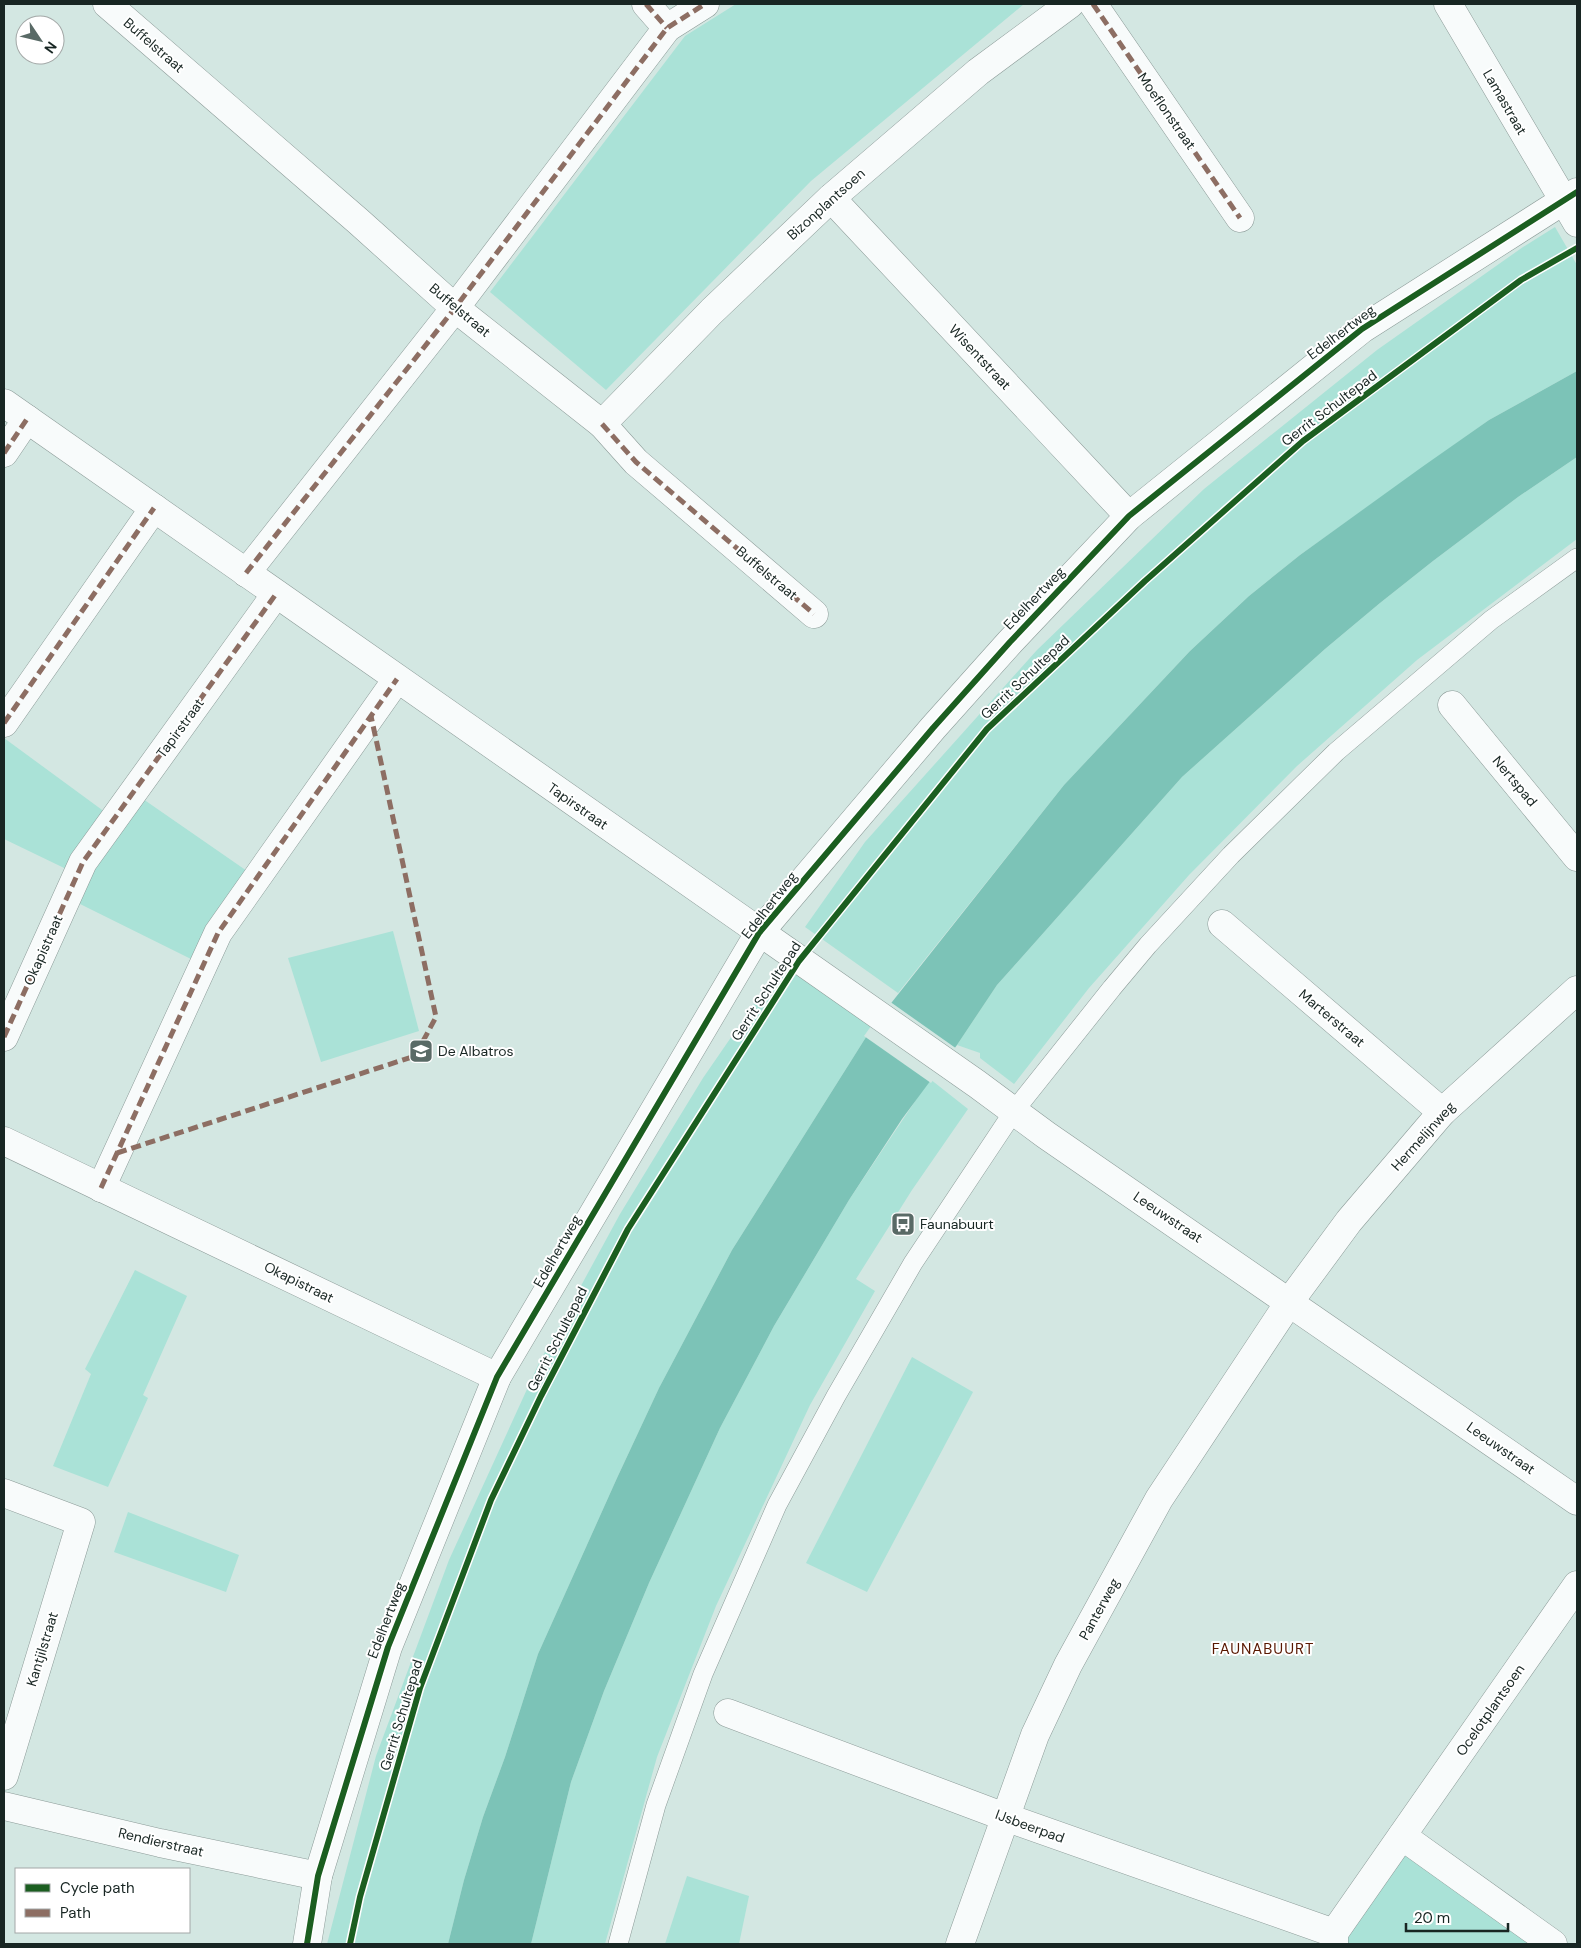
<svg xmlns="http://www.w3.org/2000/svg" width="1581" height="1948" font-family="'DM Sans',sans-serif">
<style>
.green{fill:#aae2d7}
.water{fill:#7cc3b7}
.pier{fill:#d3e7e2}
.lines{fill:none;stroke-linecap:round;stroke-linejoin:round}
.service-casing{stroke:#8c9b98;stroke-width:20}
.pedestrian-casing{stroke:#8c9b98;stroke-width:29}
.minor-casing{stroke:#8c9b98;stroke-width:29}
.service{stroke:#f8fbfb;stroke-width:19}
.pedestrian{stroke:#f8fbfb;stroke-width:28}
.minor{stroke:#f8fbfb;stroke-width:28}
.quiet{stroke:#8d6e63;stroke-width:5;stroke-dasharray:10 5;stroke-linecap:butt}
.cycleway-casing{stroke:#fff;stroke-width:9}
.cycleway{stroke:#1b5e20;stroke-width:6}
.labels{text-anchor:middle;stroke-width:4;stroke-linejoin:round;paint-order:stroke}
.street-label{font-size:14px;fill:#182623;stroke:#fff}
.poi-label{font-size:14px;fill:#182623;stroke:#fff;text-anchor:start}
.neighbourhood-label{font-size:15px;letter-spacing:1px;fill:#591800;stroke:#fff}
</style>
<rect width="100%" height="100%" fill="#d3e7e2"/>
<g class="green">
<polygon points="736,4 1024,4 811,181 606,390 490,292 685,36"/>
<polygon points="1555,227 1577,265 1577,371 1489,420 1300,555 1249,596 1190,651 1064,785 898,993 805,927 865,842 1037,650 1204,489 1377,350 1523,247"/>
<polygon points="1577,457 1577,539 1417,660 1297,766 1189,875 1089,988 1014,1084 980,1058 980,1053 957,1045 997,985 1182,777 1325,649 1380,603 1433,561 1518,497"/>
<polygon points="4,738 124,826 143,799 247,871 193,960 78,903 89,880 4,839"/>
<polygon points="393,931 419,1031 321,1062 288,958"/>
<polygon points="783,962 873,1026 732,1250 659,1388 617,1478 538,1654 505,1757 483,1817 464,1880 448,1944 327,1944 376,1756 449,1560 539,1363 620,1214 703,1078"/>
<polygon points="930,1079 968,1109 912,1190 856,1279 875,1291 810,1405 716,1606 657,1757 605,1944 531,1944 571,1782 604,1691 649,1583 720,1428 774,1326 849,1200"/>
<polygon points="135,1270 187,1296 143,1395 148,1398 108,1487 53,1466 91,1374 85,1369"/>
<polygon points="912,1357 973,1392 867,1592 806,1563"/>
<polygon points="128,1512 239,1555 226,1592 114,1552"/>
<polygon points="1405,1854 1536,1944 1346,1944 1346,1936"/>
<polygon points="687,1876 749,1896 739,1944 665,1944"/>
</g>
<polygon class="water" points="1577,371 1577,457 1518,497 1433,561 1380,603 1325,649 1182,777 997,985 957,1045 902,1119 849,1200 774,1326 720,1428 649,1583 604,1691 571,1782 531,1944 448,1944 464,1880 483,1817 505,1757 538,1654 617,1478 659,1388 732,1250 873,1026 1064,785 1190,651 1249,596 1300,555 1422,467 1489,420"/>
<polygon class="pier" points="889,1001 957,1049 931,1083 864,1036"/>
<g class="lines">
<g class="service-casing">
<polyline id="service" points="618,1944 656,1805 703,1674 777,1505 836,1396 913,1263 1014,1111 1112,988 1148,945 1231,855 1336,752 1491,620 1577,558"/>
</g>
<g class="pedestrian-casing">
<g id="pedestrian">
<polyline points="646,4 667,28"/>
<polyline points="1093,4 1240,218"/>
<polyline points="602,424 636,462 814,614"/>
<polyline points="4,453 27,419"/>
<polyline points="246,573 455,308 667,28 705,4"/>
<polyline points="4,723 154,508"/>
<polyline points="4,1037 83,862 276,594"/>
<polyline points="101,1188 218,933 397,679"/>
</g>
</g>
<g class="minor-casing">
<g id="minor">
<polyline points="107,4 358,221 455,308 602,424 712,311 831,198 978,72 1070,4"/>
<polyline points="1448,4 1577,223"/>
<polyline points="831,198 1129,516"/>
<polyline points="4,403 977,1084 1046,1135 1577,1501"/>
<polyline points="1452,705 1577,857"/>
<polyline points="1222,924 1442,1112"/>
<polyline points="4,1141 497,1377"/>
<polyline points="4,1493 81,1522 4,1776"/>
<polyline points="728,1713 1005,1817 1334,1933"/>
<polyline points="4,1806 160,1843 318,1876"/>
<polyline points="1402,1836 1553,1944"/>
<polyline points="307,1944 318,1876 388,1647 497,1377 759,933 933,728 1010,642 1129,516 1362,329 1577,192"/>
<polyline points="960,1944 1035,1735 1068,1665 1159,1499 1290,1301 1349,1221 1442,1112 1577,990"/>
<polyline points="1334,1944 1334,1933 1577,1585"/>
</g>
</g>
<use href="#service" class="service"/>
<use href="#pedestrian" class="pedestrian"/>
<use href="#minor" class="minor"/>
<g class="quiet">
<polyline points="646,4 667,28"/>
<polyline points="1093,4 1240,218"/>
<polyline points="602,424 636,462 814,614"/>
<polyline points="4,453 27,419"/>
<polyline points="246,573 455,308 667,28 705,4"/>
<polyline points="4,723 154,508"/>
<polyline points="4,1037 83,862 276,594"/>
<polyline points="117,1153 415,1056 436,1017 371,716"/>
<polyline points="101,1188 218,933 397,679"/>
</g>
<g class="cycleway-casing">
<g id="cycleway">
<polyline points="307,1944 318,1876 388,1647 497,1377 759,933 933,728 1010,642 1129,516 1362,329 1577,192"/>
<polyline points="350,1944 360,1897 420,1688 491,1500 541,1396 628,1229 799,961 987,729 1145,581 1303,441 1521,280 1577,248"/>
</g>
</g>
<use href="#cycleway" class="cycleway"/>
</g>
<defs>
<g id="school-square" transform="scale(1.25)"><rect x="-9" y="-9" width="18" height="18" rx="4" fill="#596a66" stroke="#fff"/><path d="M0-5L7-2L0 1L-7-2ZM-4 1L0 2.5L4 1V4Q0 6-4 4Z" fill="#fff"/></g>
<g id="bus-square" transform="scale(1.25)"><rect x="-9" y="-9" width="18" height="18" rx="4" fill="#596a66" stroke="#fff"/><path d="M-5-6H5V4H4V6H2V4H-2V6H-4V4H-5ZM-3.5-4V0h7V-4ZM-3.5 1.2v1.5H-2V1.2ZM2 1.2v1.5H3.5V1.2Z" fill="#fff"/></g>
</defs>
<g fill-rule="evenodd">
<use href="#school-square" x="421" y="1051"/>
<use href="#bus-square" x="903" y="1224"/>
</g>
<g class="labels">
<g class="street-label">
<text transform="translate(154 45) rotate(41)" y="5">Buffelstraat</text>
<text transform="translate(1505 102) rotate(60)" y="5">Lamastraat</text>
<text transform="translate(1167 111) rotate(55)" y="5">Moeflonstraat</text>
<text transform="translate(826 204) rotate(-42)" y="5">Bizonplantsoen</text>
<text transform="translate(460 310) rotate(40)" y="5">Buffelstraat</text>
<text transform="translate(1341 332) rotate(-37)" y="5">Edelhertweg</text>
<text transform="translate(980 357) rotate(47)" y="5">Wisentstraat</text>
<text transform="translate(1329 408) rotate(-37)" y="5">Gerrit Schultepad</text>
<text transform="translate(767 573) rotate(40)" y="5">Buffelstraat</text>
<text transform="translate(1034 598) rotate(-46)" y="5">Edelhertweg</text>
<text transform="translate(1025 677) rotate(-43)" y="5">Gerrit Schultepad</text>
<text transform="translate(180 728) rotate(-54)" y="5">Tapirstraat</text>
<text transform="translate(1515 781) rotate(50)" y="5">Nertspad</text>
<text transform="translate(578 806) rotate(35)" y="5">Tapirstraat</text>
<text transform="translate(769 905) rotate(-52)" y="5">Edelhertweg</text>
<text transform="translate(43 950) rotate(-66)" y="5">Okapistraat</text>
<text transform="translate(766 991) rotate(-57)" y="5">Gerrit Schultepad</text>
<text transform="translate(1332 1018) rotate(40)" y="5">Marterstraat</text>
<text transform="translate(1423 1136) rotate(-48)" y="5">Hermelijnweg</text>
<text transform="translate(1168 1217) rotate(34)" y="5">Leeuwstraat</text>
<text transform="translate(557 1251) rotate(-60)" y="5">Edelhertweg</text>
<text transform="translate(299 1282) rotate(26)" y="5">Okapistraat</text>
<text transform="translate(557 1339) rotate(-63)" y="5">Gerrit Schultepad</text>
<text transform="translate(1501 1448) rotate(35)" y="5">Leeuwstraat</text>
<text transform="translate(1099 1609) rotate(-61)" y="5">Panterweg</text>
<text transform="translate(386 1620) rotate(-69)" y="5">Edelhertweg</text>
<text transform="translate(42 1649) rotate(-73)" y="5">Kantjilstraat</text>
<text transform="translate(1490 1710) rotate(-55)" y="5">Ocelotplantsoen</text>
<text transform="translate(401 1715) rotate(-73)" y="5">Gerrit Schultepad</text>
<text transform="translate(1030 1826) rotate(20)" y="5">IJsbeerpad</text>
<text transform="translate(161 1842) rotate(13)" y="5">Rendierstraat</text>
</g>
<g class="poi-label">
<text x="438" y="1056">De Albatros</text>
<text x="920" y="1229">Faunabuurt</text>
</g>
<g class="neighbourhood-label">
<text x="1263" y="1654">FAUNABUURT</text>
</g>
</g>
<rect width="1581" height="1948" fill="none" stroke="#182623" stroke-width="10"/>
<rect x="15" y="1868" width="175" height="65" fill="#ffffff" stroke="#a3a8a7"/>
<rect x="25" y="1884" width="25" height="8" fill="#1b5e20" stroke="#a3a8a7"/>
<text x="60" y="1893" font-size="15" fill="#182623">Cycle path</text>
<rect x="25" y="1909" width="25" height="8" fill="#8d6e63" stroke="#a3a8a7"/>
<text x="60" y="1918" font-size="15" fill="#182623">Path</text>
<g transform="translate(40 40) rotate(125)"><circle r="24" fill="#ffffff" stroke="#a3a8a7"/>
<path d="M0-4L9 19L0 12L-9 19Z" fill="#596a66"/>
<text y="-8" font-size="14" font-weight="bold" text-anchor="middle" fill="#182623">N</text>
</g>
<path d="M1406 1923v8h102v-8" fill="none" stroke="#182623" stroke-width="2.5"/>
<text x="1414" y="1923" font-size="15" fill="#182623" stroke="#ffffff" stroke-width="4" paint-order="stroke">20 m</text>
</svg>
